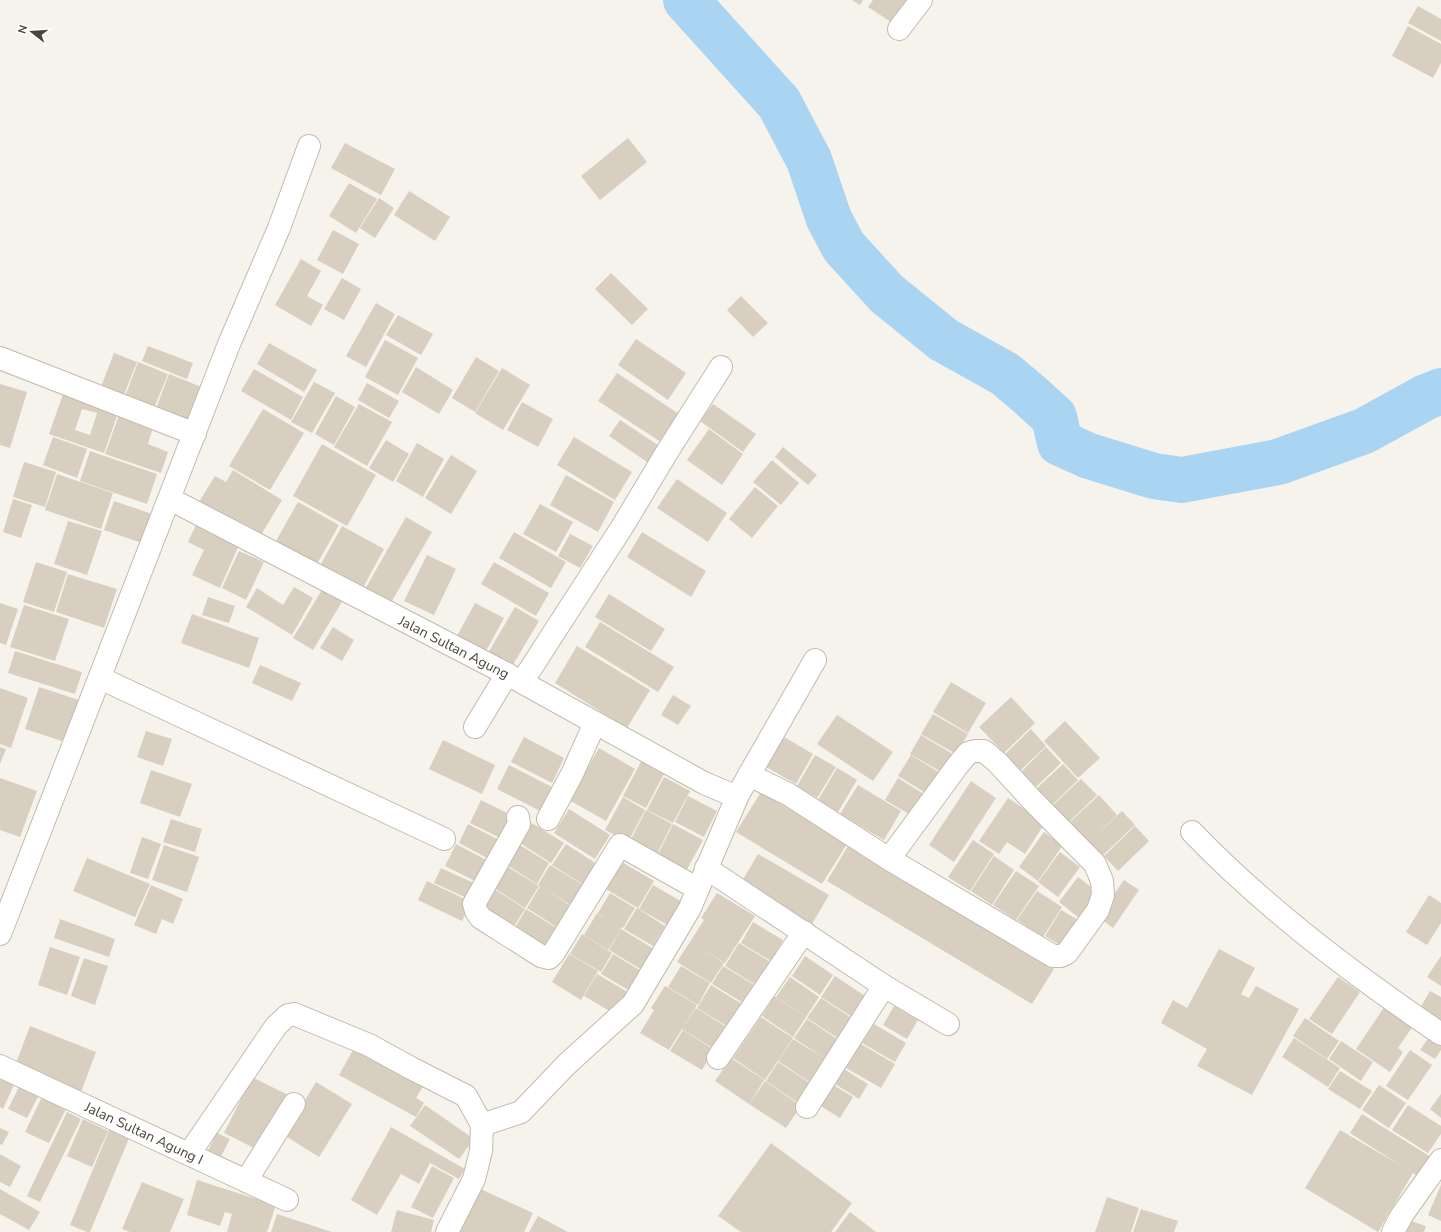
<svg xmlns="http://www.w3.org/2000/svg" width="1441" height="1232" font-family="'Nunito Sans',sans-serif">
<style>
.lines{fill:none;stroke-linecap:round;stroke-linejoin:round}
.river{stroke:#a9d4f2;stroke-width:46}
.building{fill:#d8cfc1;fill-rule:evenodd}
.minor-casing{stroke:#c2bbae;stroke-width:24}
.minor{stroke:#fff;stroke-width:22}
.labels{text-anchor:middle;stroke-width:3;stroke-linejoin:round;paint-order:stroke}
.street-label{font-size:14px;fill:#4b4439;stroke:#fff}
</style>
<rect width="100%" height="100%" fill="#f6f3ec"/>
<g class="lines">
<polyline class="river" points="686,0 779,103 809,160 829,219 844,247 887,294 944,340 1005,374 1031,396 1054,417 1060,443 1089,456 1154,476 1182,480 1278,462 1364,431 1426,397 1441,391"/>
</g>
<g class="building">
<polygon points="852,0 863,0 860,5"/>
<polygon points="873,0 917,0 894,24 868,7"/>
<polygon points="1418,6 1441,19 1441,41 1408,23"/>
<polygon points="1408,26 1441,44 1441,63 1433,78 1392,56"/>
<polygon points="628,138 647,162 600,200 581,176"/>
<polygon points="345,143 395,169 381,195 331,168"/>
<polygon points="349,183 377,199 356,233 329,216"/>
<polygon points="409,191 450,217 435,241 394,215"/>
<polygon points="379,198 394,208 375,238 360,228"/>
<polygon points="333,230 359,244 343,274 317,260"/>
<polygon points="301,259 321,271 307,296 323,305 311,326 275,305"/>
<polygon points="611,273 648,309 632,325 595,289"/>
<polygon points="342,278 361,289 344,320 324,309"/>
<polygon points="741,296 768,323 753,337 727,310"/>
<polygon points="376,303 395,314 366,367 346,356"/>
<polygon points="398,315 433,334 421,355 386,335"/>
<polygon points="636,339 686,373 668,400 618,365"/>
<polygon points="385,340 418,358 398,395 365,377"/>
<polygon points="269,343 317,370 304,392 257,364"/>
<polygon points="148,346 193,363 187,379 142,361"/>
<polygon points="114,353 137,362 121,402 99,392"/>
<polygon points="476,357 499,371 475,412 452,398"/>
<polygon points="138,362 168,374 152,413 123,402"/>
<polygon points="416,367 453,390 439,414 402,392"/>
<polygon points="502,368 530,385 503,430 475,413"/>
<polygon points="254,369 303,397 291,420 241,391"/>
<polygon points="617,373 685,418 667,446 598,401"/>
<polygon points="169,374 204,388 189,427 154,414"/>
<polygon points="314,382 335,393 312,433 291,422"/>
<polygon points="367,383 399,401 389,418 358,400"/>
<polygon points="0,384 27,392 10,448 0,445"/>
<path d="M63,394L118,413L104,453L49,434ZM82,409L97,413L90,435L75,430Z"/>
<polygon points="336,396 355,407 334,445 315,434"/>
<polygon points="522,402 553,419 538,447 507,430"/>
<polygon points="359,404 392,422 367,466 334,447"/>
<polygon points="713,404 756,434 743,452 700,421"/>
<polygon points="263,409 304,433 270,490 229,466"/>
<polygon points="119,415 153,427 148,444 168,452 161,473 105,454"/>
<polygon points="620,420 664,449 653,466 609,436"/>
<polygon points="709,429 743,454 722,485 687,460"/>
<polygon points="53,437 87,449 77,478 43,465"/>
<polygon points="574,437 632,472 615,500 557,465"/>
<polygon points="386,440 409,454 393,482 369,468"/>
<polygon points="417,443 444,459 423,497 396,481"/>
<polygon points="322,444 376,475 347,526 293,496"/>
<polygon points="783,447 817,475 808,485 775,457"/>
<polygon points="90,451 157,474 147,504 80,481"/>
<polygon points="451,455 477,471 451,514 425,498"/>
<polygon points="772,460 799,483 781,505 753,482"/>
<polygon points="24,462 56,472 45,507 13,497"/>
<polygon points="233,470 282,500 258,540 197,505 215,476 226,482"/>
<polygon points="57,474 113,493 101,529 45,510"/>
<polygon points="566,475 614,502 598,532 550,505"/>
<polygon points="677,479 727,513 708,542 657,508"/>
<polygon points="755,487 778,506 752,538 729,519"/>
<polygon points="13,499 32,505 21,538 3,532"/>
<polygon points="114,501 158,516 148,545 104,530"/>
<polygon points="298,502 339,525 317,564 276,541"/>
<polygon points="540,504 573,522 556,552 523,534"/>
<polygon points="406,517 432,532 389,606 364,591"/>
<polygon points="68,521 102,531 87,575 54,564"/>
<polygon points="196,525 239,545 220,588 192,575 204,550 188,542"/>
<polygon points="342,526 384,549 359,595 317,571"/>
<polygon points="514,532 566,562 551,588 499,558"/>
<polygon points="642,532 706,571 691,597 627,557"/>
<polygon points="570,534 593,546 580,568 558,556"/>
<polygon points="239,551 264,562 246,600 222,588"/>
<polygon points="427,555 456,569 434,615 404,601"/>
<polygon points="36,562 67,572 54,612 23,602"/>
<polygon points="494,562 549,593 536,616 481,584"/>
<polygon points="68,574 117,589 104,628 56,612"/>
<polygon points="294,587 313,598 292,635 246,607 257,588 283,605"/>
<polygon points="323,588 343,600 313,650 293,638"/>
<polygon points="609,594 665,629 651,651 595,617"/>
<polygon points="208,597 235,606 229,623 202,615"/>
<polygon points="0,603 18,609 6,645 0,643"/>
<polygon points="475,603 504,618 486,651 457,636"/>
<polygon points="24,605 69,619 55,661 10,647"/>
<polygon points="515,607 539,621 511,668 488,653"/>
<polygon points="192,614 259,638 249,668 181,643"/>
<polygon points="600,622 674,667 658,692 585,647"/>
<polygon points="333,627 354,640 342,661 320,648"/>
<polygon points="577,646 650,690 627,728 555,683"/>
<polygon points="15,651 82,672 75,694 8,673"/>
<polygon points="260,665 301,683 292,701 252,683"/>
<polygon points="951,682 986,703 968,733 933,712"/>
<polygon points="39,687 85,702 71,744 25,729"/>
<polygon points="0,688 28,698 11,748 0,744"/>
<polygon points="673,695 691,706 678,725 661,715"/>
<polygon points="1011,697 1035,723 1004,753 979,727"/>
<polygon points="933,714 968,734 956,754 921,734"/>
<polygon points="837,715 893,752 873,781 817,744"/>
<polygon points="1065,721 1100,758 1078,778 1044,741"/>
<polygon points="1031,729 1046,746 1020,771 1004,755"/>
<polygon points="146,731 172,739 163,766 137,757"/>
<polygon points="921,735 956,756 945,774 910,754"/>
<polygon points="524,737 564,758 552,783 511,762"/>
<polygon points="784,737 813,754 796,784 766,767"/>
<polygon points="443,740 495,765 482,794 429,769"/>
<polygon points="0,747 6,749 0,764"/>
<polygon points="1046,747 1061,763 1036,787 1021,772"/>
<polygon points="599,748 635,769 606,821 569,800"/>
<polygon points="815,755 836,767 817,798 797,786"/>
<polygon points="911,755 945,776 932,797 898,776"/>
<polygon points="642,760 665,772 646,808 623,796"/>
<polygon points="1063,764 1078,780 1052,805 1036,789"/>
<polygon points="509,765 554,788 542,812 497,789"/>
<polygon points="837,768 857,780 838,812 818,800"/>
<polygon points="151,770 192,784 180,817 140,803"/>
<polygon points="664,777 690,791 673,823 647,810"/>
<polygon points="0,778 37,791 20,837 0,830"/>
<polygon points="898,778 927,796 914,817 885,800"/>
<polygon points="1081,779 1097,795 1068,823 1052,806"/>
<polygon points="971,781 996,798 954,862 929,845"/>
<polygon points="858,785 901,811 884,840 840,814"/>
<polygon points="761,792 847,844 822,884 736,832"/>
<polygon points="1099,795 1117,815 1090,841 1122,811 1135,825 1101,857 1069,823"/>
<polygon points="688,796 717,811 704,837 675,822"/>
<polygon points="623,797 645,810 628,842 605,830"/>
<polygon points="1008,798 1045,823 1025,854 1007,842 999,854 979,841"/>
<polygon points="481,800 511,815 500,838 470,823"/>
<polygon points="569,809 610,835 595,859 554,833"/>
<polygon points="646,810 672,824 655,858 628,845"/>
<polygon points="171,819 202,829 195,852 163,842"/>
<polygon points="532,823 564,843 551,863 520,843"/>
<polygon points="468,824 499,840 489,859 459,843"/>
<polygon points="673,824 703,840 685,873 656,858"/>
<polygon points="1135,826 1149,841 1118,871 1104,856"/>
<polygon points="1044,832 1063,845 1038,881 1019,867"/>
<polygon points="142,837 161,844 148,879 130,873"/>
<polygon points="973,840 994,854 970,891 948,877"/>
<polygon points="456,844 492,863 481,884 445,866"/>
<polygon points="566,844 600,866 587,887 552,865"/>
<polygon points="164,845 199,857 187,892 152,880"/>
<polygon points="520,845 549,863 537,884 507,865"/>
<polygon points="848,846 1054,969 1032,1004 827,881"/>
<polygon points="1060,852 1080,867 1058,897 1038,882"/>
<polygon points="758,854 829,895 812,924 741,883"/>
<polygon points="994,856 1014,870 992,905 971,891"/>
<polygon points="87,858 150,884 135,917 73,891"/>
<polygon points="620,861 654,881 638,908 604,888"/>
<polygon points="550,865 588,888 575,908 542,887 575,909 561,930 527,908 540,886 538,885"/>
<polygon points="508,867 539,886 525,908 494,888"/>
<polygon points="441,868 478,885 471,900 434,883"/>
<polygon points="1016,871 1039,886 1016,920 993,905"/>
<polygon points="1078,877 1099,893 1079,918 1059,902"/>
<polygon points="1124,880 1139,890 1113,928 1098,917"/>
<polygon points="427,881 471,902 462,921 418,900"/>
<polygon points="151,885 183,899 173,924 162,919 156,934 134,925"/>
<polygon points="653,885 684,903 671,927 639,909"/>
<polygon points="494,889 525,909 511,931 480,911"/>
<polygon points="1037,891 1062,907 1043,937 1017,920"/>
<polygon points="610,893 635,908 623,928 622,927 608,950 584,935 597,913 607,919 598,913"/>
<polygon points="717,893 755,916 725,963 699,947 724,963 711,983 677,962 704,920 701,918"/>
<polygon points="1429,895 1441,903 1441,923 1427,945 1406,932"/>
<polygon points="637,908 665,926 653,946 624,929"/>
<polygon points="526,909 561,931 547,952 513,931"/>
<polygon points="1061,910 1080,921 1063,947 1045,936"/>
<polygon points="60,919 115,939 109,957 54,938"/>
<polygon points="753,922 783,940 771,961 741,943"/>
<polygon points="621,929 659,952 647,973 609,950"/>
<polygon points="582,934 612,953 601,972 570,954"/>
<polygon points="739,943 774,964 759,987 725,966"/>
<polygon points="50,947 80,957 67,995 38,985"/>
<polygon points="1219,949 1255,968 1241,994 1249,998 1256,986 1299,1009 1252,1095 1197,1066 1207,1049 1161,1023 1173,1000 1187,1008"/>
<polygon points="569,954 598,971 581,1000 552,982"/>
<polygon points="613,954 643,972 632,992 601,974"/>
<polygon points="805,956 833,975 820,995 792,976"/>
<polygon points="1441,956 1441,986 1427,977"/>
<polygon points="84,958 108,966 95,1005 71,996"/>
<polygon points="681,966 710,983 698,1005 668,987"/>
<polygon points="723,966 756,986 745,1004 712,984"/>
<polygon points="597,974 631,994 618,1016 584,996"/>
<polygon points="835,976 871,1000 858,1021 821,997"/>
<polygon points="790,977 819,997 806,1017 776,997"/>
<polygon points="1338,977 1360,992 1332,1034 1309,1019"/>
<polygon points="711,985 747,1007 733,1030 697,1008"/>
<polygon points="665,986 697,1005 669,1050 640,1033 654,1010 651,1008"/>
<polygon points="1430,991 1441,997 1441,1024 1419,1010"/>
<polygon points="774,996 806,1017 793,1037 762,1016"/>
<polygon points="821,998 856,1021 842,1041 807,1018"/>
<polygon points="894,1006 918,1020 907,1039 883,1025"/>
<polygon points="1385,1006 1413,1026 1398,1048 1403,1052 1390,1072 1356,1049"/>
<polygon points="696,1008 728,1028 714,1049 682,1029"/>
<polygon points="761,1017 793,1038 765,1080 733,1058"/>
<polygon points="1305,1018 1339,1041 1327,1059 1293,1036"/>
<polygon points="807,1019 840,1041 814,1085 778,1061 793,1039 824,1058 794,1038"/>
<polygon points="874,1024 906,1043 895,1062 862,1043"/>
<polygon points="30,1026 96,1052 81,1092 15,1066"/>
<polygon points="683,1030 714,1050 702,1070 670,1051"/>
<polygon points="1432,1033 1441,1040 1441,1050 1435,1059 1420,1050"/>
<polygon points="1294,1038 1340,1068 1328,1087 1282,1057"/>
<polygon points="1341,1041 1373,1062 1361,1081 1329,1059"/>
<polygon points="357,1043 426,1081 416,1098 424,1103 416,1117 339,1075"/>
<polygon points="861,1044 895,1064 881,1088 846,1068"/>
<polygon points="1410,1050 1432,1065 1408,1100 1386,1086"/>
<polygon points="731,1058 764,1080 749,1104 715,1081"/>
<polygon points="778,1062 814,1086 801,1105 766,1081"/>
<polygon points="844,1069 868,1084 859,1099 835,1084"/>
<polygon points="1340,1071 1372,1091 1360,1109 1328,1089"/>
<polygon points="4,1072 17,1078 3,1109 0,1107 0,1081"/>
<polygon points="252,1077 290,1096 262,1152 224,1133"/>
<polygon points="23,1079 42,1089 27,1118 8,1109"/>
<polygon points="765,1081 801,1106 786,1128 749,1104"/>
<polygon points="316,1082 352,1104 319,1157 284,1135"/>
<polygon points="832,1084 853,1097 840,1118 819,1105"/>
<polygon points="1379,1085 1406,1103 1389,1128 1362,1110"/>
<polygon points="1441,1094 1441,1118 1430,1109"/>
<polygon points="43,1095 67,1107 49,1143 25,1132"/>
<polygon points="425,1105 474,1139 459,1159 410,1126"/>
<polygon points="1408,1105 1441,1126 1441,1134 1428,1153 1392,1130"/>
<polygon points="67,1112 81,1119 40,1202 27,1196"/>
<polygon points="1362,1114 1431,1157 1419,1177 1413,1173 1378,1232 1305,1188 1340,1130 1400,1165 1350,1133"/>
<polygon points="83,1119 108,1131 92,1167 67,1156"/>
<polygon points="391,1127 465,1169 459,1179 430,1163 419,1184 401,1174 377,1215 351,1200"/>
<polygon points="0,1128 9,1132 2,1145 0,1144"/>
<polygon points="110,1128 130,1136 90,1232 87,1232 70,1225"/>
<polygon points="217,1133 230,1139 217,1164 204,1158"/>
<polygon points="771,1143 852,1203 831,1232 741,1232 718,1216"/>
<polygon points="0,1154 21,1166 10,1187 0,1182"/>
<polygon points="432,1166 454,1178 433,1218 411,1207"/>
<polygon points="197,1180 276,1205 267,1232 227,1232 232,1214 225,1212 220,1226 187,1215"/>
<polygon points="142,1182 184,1199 170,1232 130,1232 122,1229"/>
<polygon points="1441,1185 1441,1221 1428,1215"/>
<polygon points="474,1186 533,1213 524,1232 453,1232"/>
<polygon points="0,1189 40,1212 29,1230 0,1214"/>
<polygon points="1107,1197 1139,1208 1131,1232 1095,1232"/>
<polygon points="1141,1209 1178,1221 1174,1232 1133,1232"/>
<polygon points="397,1210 434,1220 431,1232 391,1232"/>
<polygon points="850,1212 876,1232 835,1232"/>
<polygon points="277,1214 332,1232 271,1232"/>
<polygon points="538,1216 568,1232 529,1232"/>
<polygon points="1402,1218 1426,1226 1424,1232 1397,1232"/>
</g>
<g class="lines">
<g class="minor-casing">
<g id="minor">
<polyline points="899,29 921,0"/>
<polyline points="0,358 195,434"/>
<polyline points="170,499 507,674 704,783 737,797"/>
<polyline points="100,678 444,839"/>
<polyline points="522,682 624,524 667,452 721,367"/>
<polyline points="475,727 507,674"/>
<polyline points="749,775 815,660"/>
<polyline points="518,817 519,824 474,904 476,911 481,918 541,956 549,958 553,954 620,845 698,889 737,797 749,775 788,794 889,859 1053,956 1061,956 1067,953 1098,910 1103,895 1102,881 1095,864 1031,799 998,763 984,751 975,751 968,753 958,765 889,859"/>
<polyline points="548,819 572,774 595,723"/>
<path d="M1192,832C1266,909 1353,974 1441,1034"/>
<polyline points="706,868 884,986 948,1024"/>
<polyline points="0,934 229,344 279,228 309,146"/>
<polyline points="718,1058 804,932"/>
<polyline points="0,1066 287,1200"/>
<polyline points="807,1107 884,986"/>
<polyline points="482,1125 521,1112 567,1064 633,1004 690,908 698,889"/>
<polyline points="189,1154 276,1026 288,1015 294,1014 369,1045 411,1068 466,1096 482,1125 481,1151 474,1179 447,1232"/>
<polyline points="246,1181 294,1104"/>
<polyline points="1393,1232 1402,1215 1441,1160"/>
</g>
</g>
<use href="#minor" class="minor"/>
</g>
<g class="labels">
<g class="street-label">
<text transform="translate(454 647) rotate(27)" y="5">Jalan Sultan Agung</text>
<text transform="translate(144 1133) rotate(25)" y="5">Jalan Sultan Agung I</text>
</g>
</g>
<g transform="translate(32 32) rotate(287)" stroke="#ffffff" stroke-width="3" paint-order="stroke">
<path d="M0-3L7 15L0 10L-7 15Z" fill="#4b4439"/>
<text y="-6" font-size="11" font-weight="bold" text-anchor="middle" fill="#4b4439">N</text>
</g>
</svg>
